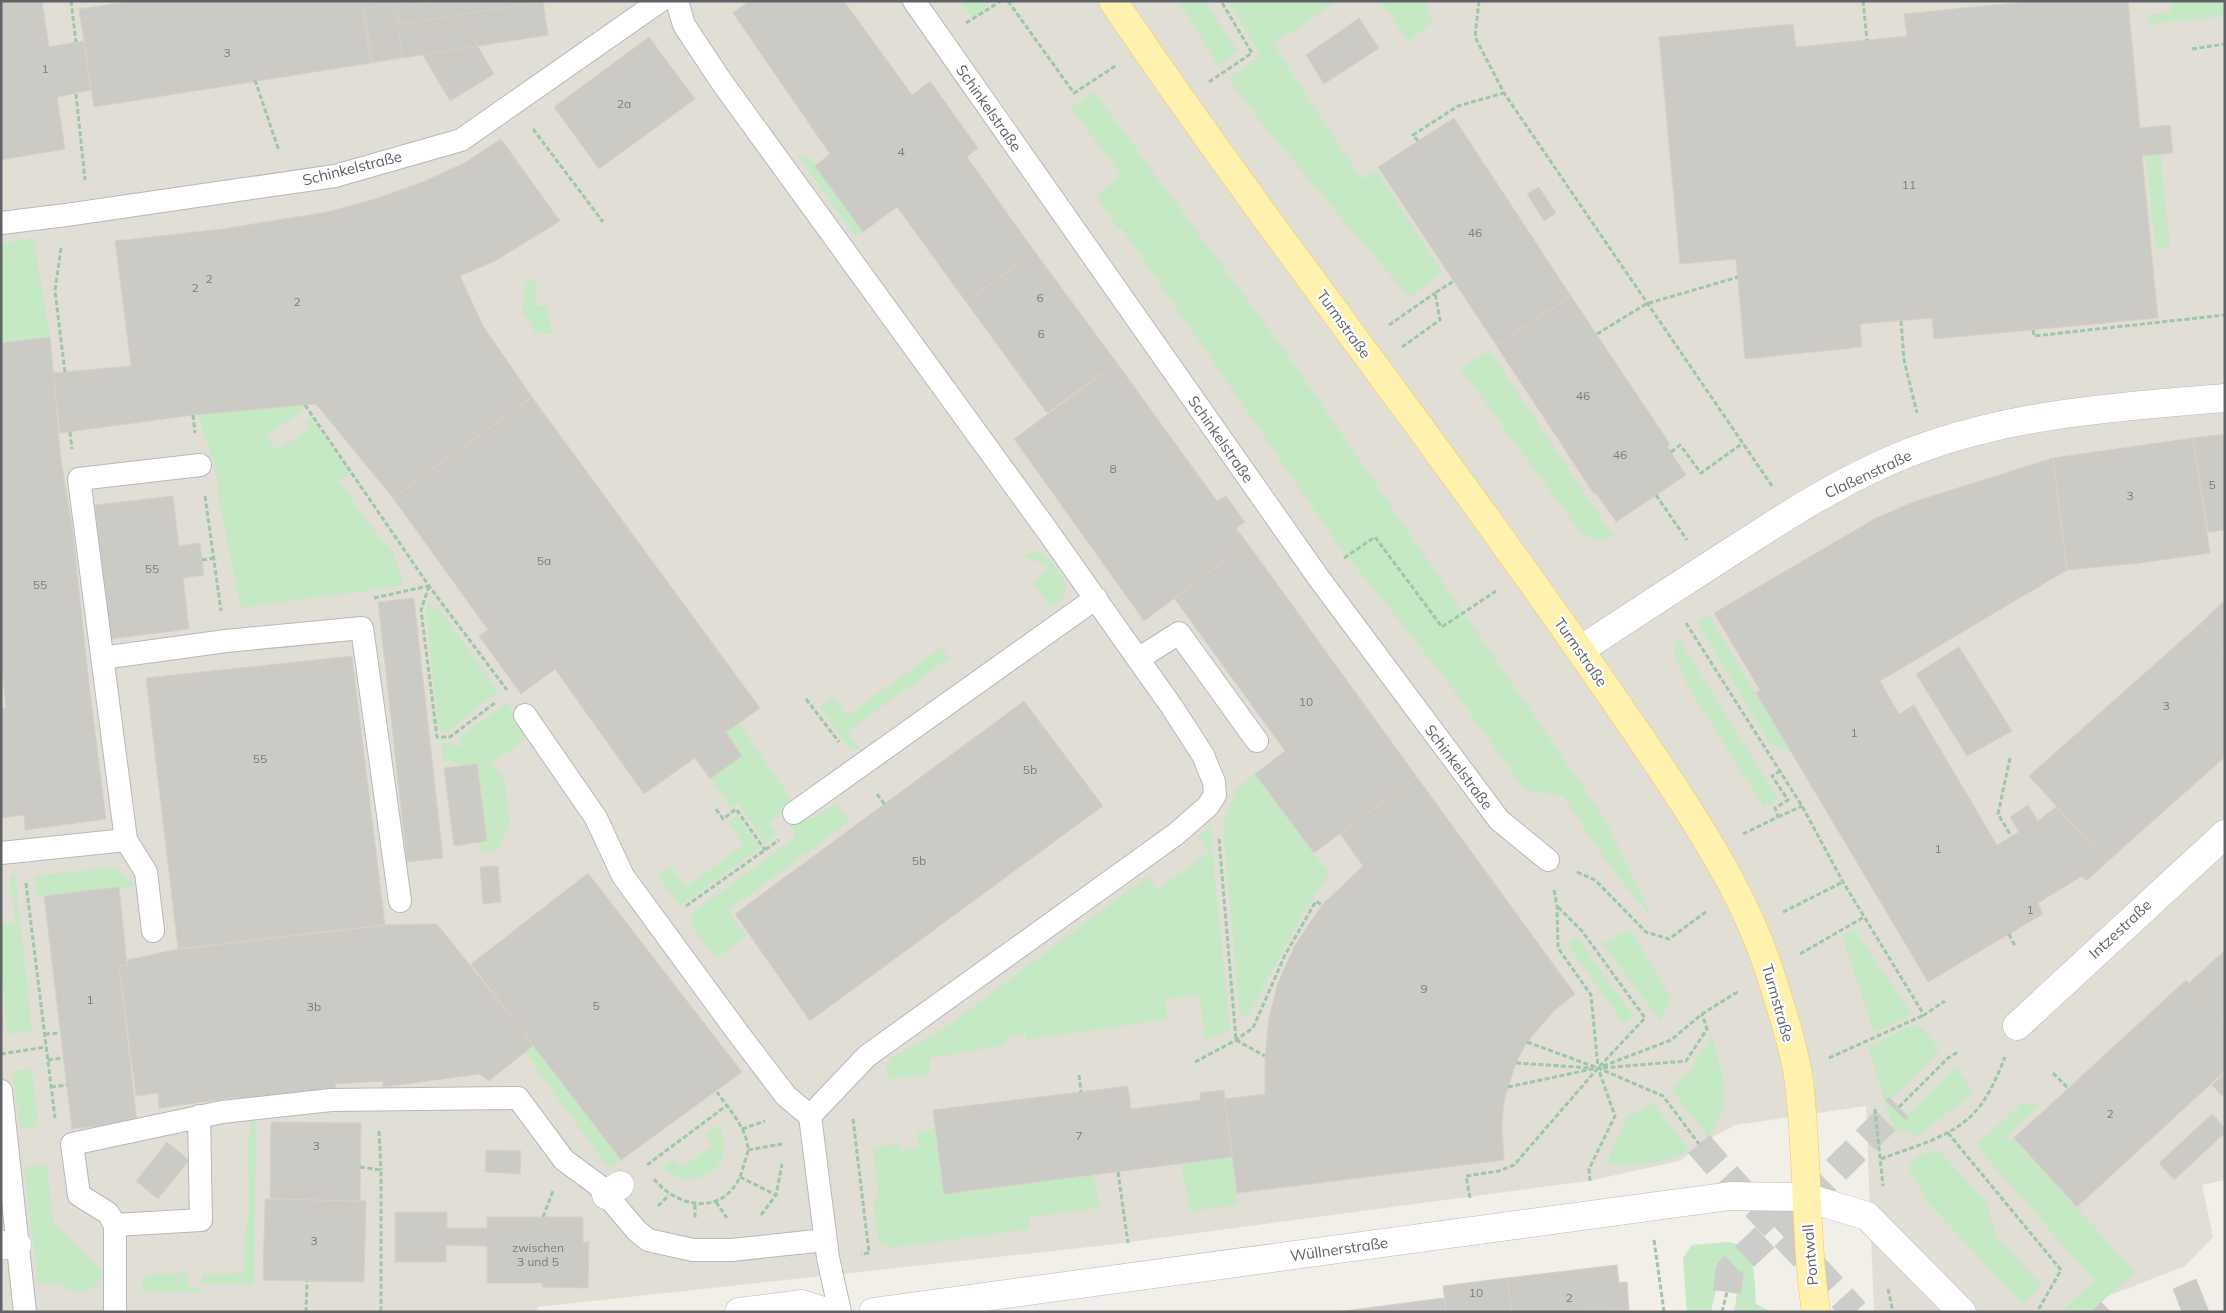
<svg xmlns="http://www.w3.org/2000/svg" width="2226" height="1313" viewBox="0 0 2226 1313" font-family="Mulish,sans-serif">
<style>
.education{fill:#e1ded6}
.green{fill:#c5e8c5}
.building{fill:#cccac5;stroke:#d6d1c6}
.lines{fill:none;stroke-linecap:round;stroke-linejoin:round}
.street-tunnel{stroke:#ccccc8;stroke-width:28;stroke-dasharray:28 14;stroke-linecap:butt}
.lane-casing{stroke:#b5b8bc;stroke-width:24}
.street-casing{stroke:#b5b8bc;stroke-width:29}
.secondary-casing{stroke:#b6babf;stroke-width:29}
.primary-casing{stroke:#f2c960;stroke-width:29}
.path{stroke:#9cc7a9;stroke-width:3;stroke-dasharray:5 2.5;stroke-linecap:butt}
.lane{stroke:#fff;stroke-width:22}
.street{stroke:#fff;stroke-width:28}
.secondary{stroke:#fff;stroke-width:28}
.primary{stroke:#fff2af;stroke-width:28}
.labels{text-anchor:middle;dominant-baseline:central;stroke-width:4.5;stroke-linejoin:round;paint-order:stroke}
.number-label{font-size:12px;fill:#7a7d7f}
.street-label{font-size:15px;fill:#5f6368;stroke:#fff}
</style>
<rect width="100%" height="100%" fill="#f1efe8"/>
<path class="education" d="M 1,1 L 2225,1 L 2225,1180 L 2202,1185 L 2213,1237 L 2185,1266 L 2113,1294 L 2110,1291 L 2071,1312 L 1874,1312 L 1866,1106 L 1735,1125 L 1709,1139 L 1680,1161 L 1588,1181 L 1107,1245 L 538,1307 L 537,1312 L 1,1312 Z"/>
<path class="green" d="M 960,1 L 990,1 L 982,12 L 970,16 Z
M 1179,1 L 1207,1 L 1207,5 L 1238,51 L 1218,66 Z
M 1228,1 L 1337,1 L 1273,44 L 1361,179 L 1377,171 L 1443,273 L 1409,297 L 1271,135 L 1228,79 L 1260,55 Z
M 1380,1 L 1424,1 L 1433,21 L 1408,42 Z
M 2170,1 L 2225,1 L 2225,16 L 2150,24 L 2148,15 L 2171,12 Z
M 1094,92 L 1280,344 L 1591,799 L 1606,821 L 1654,921 L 1611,868 L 1563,796 L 1525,790 L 1441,673 L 1337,543 L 1121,227 L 1118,229 L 1096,196 L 1121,174 L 1070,108 Z
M 805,153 L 863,232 L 855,236 L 799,158 Z
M 2160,155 L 2170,246 L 2156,250 L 2146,156 Z
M 34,238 L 50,337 L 1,343 L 1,244 Z
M 537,279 L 536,306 L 547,306 L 552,334 L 535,332 L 522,311 L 525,284 Z
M 1489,350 L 1613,536 C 1597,544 1592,540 1578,529 L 1461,369 Z
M 302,405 L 303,410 L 266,436 L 277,451 L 310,428 L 306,422 L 312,418 L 350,474 L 338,481 L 379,537 L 392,549 L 403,581 L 400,586 L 392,587 L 241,608 L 219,501 L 216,472 L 198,415 Z
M 1031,552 L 1041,552 C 1048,557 1052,563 1057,570 C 1070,588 1069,595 1051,607 L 1031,584 L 1052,568 L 1024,556 Z
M 428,602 L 434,610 L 438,607 L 498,691 L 447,732 L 441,731 L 438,727 L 426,611 Z
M 1712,614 L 1711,619 L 1790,751 L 1771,745 L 1697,622 Z
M 1677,636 L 1778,799 L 1764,808 L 1687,684 L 1675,655 L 1674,648 Z
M 942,647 L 949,658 L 847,732 L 858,748 L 851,751 L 820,707 L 834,697 L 847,716 Z
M 507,703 L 531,734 L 491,764 L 504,778 L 510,822 L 498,849 L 481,852 L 479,842 L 487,841 L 477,764 L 459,766 L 452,760 L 443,761 L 441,743 L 452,743 L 456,748 L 462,744 L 458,738 Z
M 739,723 L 794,804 L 772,821 L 771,826 L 777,834 L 765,843 L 738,803 L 731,808 L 710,779 L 742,756 L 726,732 Z
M 1255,774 L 1313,853 L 1330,872 L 1306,908 L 1248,1015 L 1240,1016 L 1223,825 L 1236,789 Z
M 836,803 L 849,822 L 728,910 L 746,936 L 716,959 L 689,922 L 692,913 L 793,839 L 795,833 L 789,825 L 806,815 L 810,820 Z
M 737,816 L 760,848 L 680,906 L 657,875 L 670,866 L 686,887 L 744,845 L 728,822 Z
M 1210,826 L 1230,1030 L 1205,1040 L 1199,995 L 1165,999 L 1167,1019 L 1027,1040 L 1026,1034 L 1006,1037 L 1006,1045 L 930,1058 L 930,1074 L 890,1079 L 886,1067 L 890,1058 L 939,1032 L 1148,876 L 1157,890 L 1209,852 L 1199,836 Z
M 115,867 L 136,886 L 36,897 L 35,876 Z
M 15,873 L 32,1031 L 8,1034 L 1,968 L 1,924 L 15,922 L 10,875 Z
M 1854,929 L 1913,1015 L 1874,1032 L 1842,936 Z
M 1630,930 L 1672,999 L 1660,1020 L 1602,943 Z
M 1576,936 L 1634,1017 L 1624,1024 L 1566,943 Z
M 1915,1024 L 1922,1028 L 1940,1050 L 1891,1099 L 1907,1115 L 1955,1067 L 1974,1093 L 1917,1136 L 1893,1128 L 1868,1046 Z
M 1712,1036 C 1717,1055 1725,1077 1725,1097 C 1724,1112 1715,1125 1708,1137 L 1672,1090 L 1692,1067 Z
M 534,1045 L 621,1160 L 609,1169 L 525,1053 Z
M 32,1069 L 39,1126 L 20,1129 L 12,1071 Z
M 1653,1103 L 1689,1150 C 1671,1163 1628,1169 1607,1163 L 1626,1119 Z
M 2022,1103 L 2041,1104 L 2006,1138 L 2010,1142 L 2014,1138 L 2135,1272 L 2091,1312 L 2061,1312 L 2094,1280 L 1976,1146 Z
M 252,1118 L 256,1118 L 254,1280 L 253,1284 L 202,1284 L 202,1274 L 244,1273 L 244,1240 L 249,1208 L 248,1141 Z
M 719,1125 C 740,1166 694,1197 661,1167 L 674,1159 L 682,1167 L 713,1145 L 706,1134 Z
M 935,1129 L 944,1194 L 1094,1175 L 1100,1208 L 1029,1217 L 1030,1229 L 889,1248 L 878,1242 L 873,1200 L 879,1198 L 872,1147 L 899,1144 L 900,1151 L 919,1148 L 917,1131 Z
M 1938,1150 L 1986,1201 L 1997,1238 L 2042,1285 L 2022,1303 L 1926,1200 L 1908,1168 C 1917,1155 1924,1152 1938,1150 Z
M 1232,1157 L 1238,1205 L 1190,1211 L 1181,1164 Z
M 46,1165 L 54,1223 L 104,1274 L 92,1289 L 85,1292 L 70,1291 L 58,1283 L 38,1284 L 24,1167 Z
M 1727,1242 C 1758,1245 1754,1279 1756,1304 L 1772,1312 L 1734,1312 L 1737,1294 L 1716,1289 L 1711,1312 L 1687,1312 L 1683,1258 L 1692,1245 Z
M 187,1273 L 188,1288 L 200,1287 L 201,1293 L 145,1291 L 141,1288 L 144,1278 L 149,1274 Z"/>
<path class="building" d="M 1,1 L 42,1 L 49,47 L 84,41 L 91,90 L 57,97 L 65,149 L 1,160 Z
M 133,1 L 361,1 L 371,63 L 94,107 L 79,9 Z
M 361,1 L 413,1 L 413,5 L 440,1 L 543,1 L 548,35 L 371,63 Z
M 396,1 L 549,1 L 400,24 Z
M 749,1 L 844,1 L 912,95 L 930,81 L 978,148 L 967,157 L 1035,252 L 966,302 L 897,207 L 863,232 L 815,166 L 830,154 L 733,13 Z
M 2035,1 L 2128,1 L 2140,128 L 2170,125 L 2173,153 L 2142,156 L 2158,318 L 1934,339 L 1932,318 L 1860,324 L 1862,347 L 1745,359 L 1736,259 L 1680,264 L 1659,37 L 1793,24 L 1796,47 L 1907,36 L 1904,14 Z
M 393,4 L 403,57 L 373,62 L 364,8 Z
M 1359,18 L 1379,48 L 1324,84 L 1306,55 Z
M 463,21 L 494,74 L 450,101 L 418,47 Z
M 649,37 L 695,99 L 599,169 L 554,107 Z
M 1454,118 L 1571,296 L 1496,345 L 1378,167 Z
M 501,139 L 560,221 L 495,261 L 460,276 L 483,326 L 532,397 L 393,498 L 316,404 L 193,415 L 60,433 L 53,373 L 131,366 L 115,241 L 222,229 L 327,212 L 375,199 L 423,182 L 466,162 Z
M 1539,187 L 1556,213 L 1544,221 L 1527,194 Z
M 1035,252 L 1117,363 L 1047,413 L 966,302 Z
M 1571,296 L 1670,444 L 1667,446 L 1686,475 L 1616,522 L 1596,493 L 1594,494 L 1496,345 Z
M 50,337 L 61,460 L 72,525 L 88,675 L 106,819 L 25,830 L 24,815 L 1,818 L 1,708 L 6,708 L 1,659 L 1,343 Z
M 1117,363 L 1217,501 L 1226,496 L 1245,522 L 1236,528 L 1248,544 L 1144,621 L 1014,439 Z
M 532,397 L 760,708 L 726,732 L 742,756 L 710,779 L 695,758 L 644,794 L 555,669 L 521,694 L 479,636 L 488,630 L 393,498 Z
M 2225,434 L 2225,530 L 2208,532 L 2193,438 Z
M 2193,438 L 2210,553 L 2140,563 L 2067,570 L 2053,458 Z
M 2053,458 L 2067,570 L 1880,681 L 1899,714 L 1914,705 L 1997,845 L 2019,832 L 2010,817 L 2028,805 L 2038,821 L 2056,807 L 2107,862 L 2086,881 L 2082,876 L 2038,903 L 2043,914 L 1928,982 L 1756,693 L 1760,690 L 1714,613 L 1874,519 L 1913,502 Z
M 173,496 L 179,546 L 200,543 L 204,575 L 183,578 L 189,629 L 110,639 L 95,505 Z
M 1248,544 L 1417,777 L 1314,853 L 1255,774 L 1285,751 L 1174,598 Z
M 414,598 L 443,858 L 407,862 L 378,602 Z
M 2225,600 L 2225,651 L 2200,624 Z
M 2200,624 L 2225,651 L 2225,757 L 2107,862 L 2029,776 Z
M 1959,647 L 2012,731 L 1967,756 L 1916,674 Z
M 352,656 L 385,925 L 178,949 L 146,678 Z
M 1024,701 L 1103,806 L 810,1021 L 735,914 Z
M 477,764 L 487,841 L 454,846 L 444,768 Z
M 1417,777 L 1575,994 L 1556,1009 L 1527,1042 L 1516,1063 L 1505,1097 L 1503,1110 L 1502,1128 L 1504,1160 L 1237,1193 L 1225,1099 L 1265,1094 L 1265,1056 L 1269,1018 L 1278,983 L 1295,945 L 1322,905 L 1363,866 L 1340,834 Z
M 498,866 L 501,902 L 483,904 L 480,867 Z
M 588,873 L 742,1072 L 621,1160 L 471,964 Z
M 119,887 L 127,965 L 119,966 L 137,1121 L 72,1129 L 44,896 Z
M 437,924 L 534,1045 L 489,1081 L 480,1074 L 383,1087 L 383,1081 L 335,1084 L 337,1093 L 307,1096 L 303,1091 L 244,1099 L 239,1097 L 159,1108 L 158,1093 L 136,1096 L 119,966 L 127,965 L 127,960 L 178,949 L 385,925 Z
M 2225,950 L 2225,1021 L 2189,983 Z
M 2186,980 L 2225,1021 L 2225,1071 L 2077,1207 L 2014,1138 Z
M 2225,1073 L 2225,1093 L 2222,1096 L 2212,1085 Z
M 1128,1086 L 1131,1109 L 1200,1100 L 1200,1093 L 1224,1090 L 1232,1157 L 944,1194 L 933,1110 Z
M 2212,1114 L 2225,1128 L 2225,1133 L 2174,1180 L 2159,1163 Z
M 271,1122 L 361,1123 L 360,1201 L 270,1199 Z
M 167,1142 L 189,1160 L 158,1199 L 136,1181 Z
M 486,1150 L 521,1151 L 520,1174 L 485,1172 Z
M 265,1199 L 366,1201 L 364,1282 L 263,1280 Z
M 395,1212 L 447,1212 L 447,1228 L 487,1228 L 487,1217 L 583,1217 L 583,1242 L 589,1242 L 588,1288 L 542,1287 L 542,1283 L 487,1283 L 487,1246 L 446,1245 L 446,1262 L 395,1262 Z
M 1617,1265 L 1619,1283 L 1627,1282 L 1629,1310 L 1512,1312 L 1507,1278 Z
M 1507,1278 L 1512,1312 L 1446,1312 L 1443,1286 Z
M 2196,1279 L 2209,1312 L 2182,1312 L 2173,1289 Z
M 1444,1298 L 1446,1312 L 1337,1312 L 1367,1308 Z
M 2101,1302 L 2111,1312 L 2091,1312 Z"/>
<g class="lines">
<path class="street-tunnel" d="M 1699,1144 C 1748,1202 1804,1254 1855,1312
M 1727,1292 L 1730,1270 L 1822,1184 L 1899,1107"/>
<defs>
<path id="lane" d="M 677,1 L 684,25 L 721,81 L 1044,526 L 1172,707 L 1203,755 L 1214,782 L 1215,795 L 1208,806 L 1176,834 L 867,1056 L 810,1116 L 828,1258 L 840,1312
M 914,1 L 1318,577 L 1499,820 L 1548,860
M 1,223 L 66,215 L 335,176 L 461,140 L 660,1
M 102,658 L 226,641 L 362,628 L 400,901
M 1138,659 L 1179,633 L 1257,741
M 525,715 L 596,818 L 623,876 L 738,1033 L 786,1096 L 810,1116
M 794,813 L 1096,598
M 126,840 L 146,872 L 153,931
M 1,853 L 126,840 L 79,479 L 200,465
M 1,1091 L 25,1312
M 115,1225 L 201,1220 L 199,1116
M 115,1312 L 115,1225 L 108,1213 L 79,1195 L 72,1144 L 222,1112 L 331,1100 L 518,1098 L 564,1160 L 598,1185 L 637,1231 L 648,1240 L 693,1250 L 732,1250 L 825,1240"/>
<path id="street" d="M 2017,1026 L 2225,834
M 606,1195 L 620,1185
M 1805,1197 L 1867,1216 L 1962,1312
M 1,1245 L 17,1245"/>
<path id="secondary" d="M 1580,650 C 1638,612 1696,574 1754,537 C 1799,508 1846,479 1896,458 C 2000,414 2114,407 2225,398
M 739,1312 L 802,1304 L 826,1312
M 873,1312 L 1708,1199 L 1730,1196 L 1805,1197"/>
<path id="primary" d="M 1113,1 C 1260,219 1423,424 1572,639 C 1607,689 1642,739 1676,791 C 1713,848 1749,907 1770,973 C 1781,1007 1797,1056 1800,1091 C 1808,1164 1805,1238 1816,1312"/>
</defs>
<use href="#lane" class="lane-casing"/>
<use href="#street" class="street-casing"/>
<use href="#secondary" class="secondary-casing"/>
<use href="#primary" class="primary-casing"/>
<path class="path" d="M 71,1 L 76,42
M 1008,1 L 1074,93 L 1117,65
M 1479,1 L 1475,37 L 1504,93 L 1772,486
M 1863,1 L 1867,40
M 966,23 L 1001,1
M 2192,49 L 2225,44
M 255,80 L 279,151
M 1209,82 L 1252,53 L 1221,1
M 76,94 L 85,180
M 533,129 L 603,222
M 1418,141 L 1413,135 L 1458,106 L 1504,93
M 61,248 L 55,291 L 65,372
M 1901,321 L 1904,360 L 1917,413
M 1389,325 L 1435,293
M 2033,330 L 2034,336 L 2225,315
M 1597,334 L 1646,304 L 1738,277
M 1402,347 L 1440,320 L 1435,293 L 1454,281
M 305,405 L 429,586 L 507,690
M 193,415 L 195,433
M 70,432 L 72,449
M 1671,452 L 1680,445 L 1701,473 L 1743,443
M 1656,495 L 1687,540
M 205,496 L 221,611
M 1344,558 L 1375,537 L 1442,627 L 1496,591
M 202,560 L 214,558
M 429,586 L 421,610 L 437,737 L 450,737 L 496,702
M 374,598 L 428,586
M 1686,623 L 1802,806 L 1843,882 L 1924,1015 L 1945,1001
M 806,699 L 839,742
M 2010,758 L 1998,814 L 2011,836
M 877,794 L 885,805
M 716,809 L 723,819 L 736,809 L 765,850
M 1778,817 L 1802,806
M 1743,834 L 1778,817 L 1775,808 L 1788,800 L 1772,776 L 1780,771
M 1219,839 L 1236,1040
M 1577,872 L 1595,880 L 1646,932 L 1669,939 L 1707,911
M 26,883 L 55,1118
M 1554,890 L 1557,906 L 1558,948 L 1591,995 L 1598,1067
M 686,906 L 779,840
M 1783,912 L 1843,882
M 2009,934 L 2015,946
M 1800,954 L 1864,917
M 45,1034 L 60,1033
M 1236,1040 L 1265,1056
M 1527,1042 L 1598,1068 L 1663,1096 L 1699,1144
M 1,1054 L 46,1047
M 1829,1058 L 1924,1015
M 48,1060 L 63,1058
M 1195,1062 L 1236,1040 L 1253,1028 L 1285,955 L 1316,901 L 1322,905
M 1516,1063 L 1593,1068
M 1603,1068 L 1686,1061 L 1707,1029 L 1702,1014
M 2053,1073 L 2068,1088
M 1079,1075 L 1081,1092
M 51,1087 L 67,1085
M 1508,1087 L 1597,1068
M 1899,1107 L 1948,1058 L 1958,1052
M 1875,1109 L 1883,1186
M 853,1119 L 869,1253 L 861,1254
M 742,1129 L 765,1121
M 379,1131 L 381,1170
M 1948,1133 L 2061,1270 L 2037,1312
M 748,1150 L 782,1144
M 1881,1159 C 1911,1147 1947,1139 1971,1116 C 1987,1101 1997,1077 2005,1057
M 647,1165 L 726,1106
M 360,1167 L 381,1170 L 381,1312
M 1118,1172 L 1128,1243
M 740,1177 L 776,1195
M 654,1179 C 681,1212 730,1215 743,1168 C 744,1162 748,1155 748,1149 C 747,1128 728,1108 717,1092
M 1590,1181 L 1589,1169 L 1615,1116 L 1598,1068 L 1671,1040 L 1702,1014 L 1739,991
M 1470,1198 L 1466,1176 L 1499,1171 L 1514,1165 L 1598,1068 L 1645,1018 L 1582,931 L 1557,906
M 716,1202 L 727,1218
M 695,1205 L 695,1218
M 658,1206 L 669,1195
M 761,1215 L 776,1195 L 782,1164
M 543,1217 L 553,1191
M 1654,1240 L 1664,1312
M 1888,1289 L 1893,1312
M 306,1312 L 307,1281
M 1722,1312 L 1727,1292"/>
<use href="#lane" class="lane"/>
<use href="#street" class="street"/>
<use href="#secondary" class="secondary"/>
<use href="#primary" class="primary"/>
</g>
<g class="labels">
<g class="number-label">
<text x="227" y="52">3</text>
<text x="45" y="68">1</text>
<text x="624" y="103">2a</text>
<text x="901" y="151">4</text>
<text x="1909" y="184">11</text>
<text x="1475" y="232">46</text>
<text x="209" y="278">2</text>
<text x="195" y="287">2</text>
<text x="1040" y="297">6</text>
<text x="297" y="301">2</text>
<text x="1041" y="333">6</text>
<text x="1583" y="395">46</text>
<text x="1620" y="454">46</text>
<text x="1113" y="468">8</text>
<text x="2212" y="484">5</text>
<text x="2130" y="495">3</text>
<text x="544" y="560">5a</text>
<text x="152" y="568">55</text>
<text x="40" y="584">55</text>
<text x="1306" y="701">10</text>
<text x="2166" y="705">3</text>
<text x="1854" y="732">1</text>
<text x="260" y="758">55</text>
<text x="1030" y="769">5b</text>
<text x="1938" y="848">1</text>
<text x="919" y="860">5b</text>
<text x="2030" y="909">1</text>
<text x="1424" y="988">9</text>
<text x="90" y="999">1</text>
<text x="596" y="1005">5</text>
<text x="314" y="1006">3b</text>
<text x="2110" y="1113">2</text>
<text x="1079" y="1135">7</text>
<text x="316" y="1145">3</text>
<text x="314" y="1240">3</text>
<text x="538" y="1247">zwischen<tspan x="538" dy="14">3 und 5</tspan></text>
<text x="1476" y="1292">10</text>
<text x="1569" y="1297">2</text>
</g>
<g class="street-label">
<text transform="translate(989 108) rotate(55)">Schinkelstraße</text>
<text transform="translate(352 168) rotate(-14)">Schinkelstraße</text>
<text transform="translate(1344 324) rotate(54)">Turmstraße</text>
<text transform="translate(1221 439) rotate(55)">Schinkelstraße</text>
<text transform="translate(1868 474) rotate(-25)">Claßenstraße</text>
<text transform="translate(1581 652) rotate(55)">Turmstraße</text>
<text transform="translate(1459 767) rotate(53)">Schinkelstraße</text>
<text transform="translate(2120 929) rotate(-43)">Intzestraße</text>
<text transform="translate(1778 1003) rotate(74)">Turmstraße</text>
<text transform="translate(1339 1249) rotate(-8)">Wüllnerstraße</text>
<text transform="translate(1810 1255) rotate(-95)">Pontwall</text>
</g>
</g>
<rect width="2226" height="1313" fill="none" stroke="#5f6368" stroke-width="5"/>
</svg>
